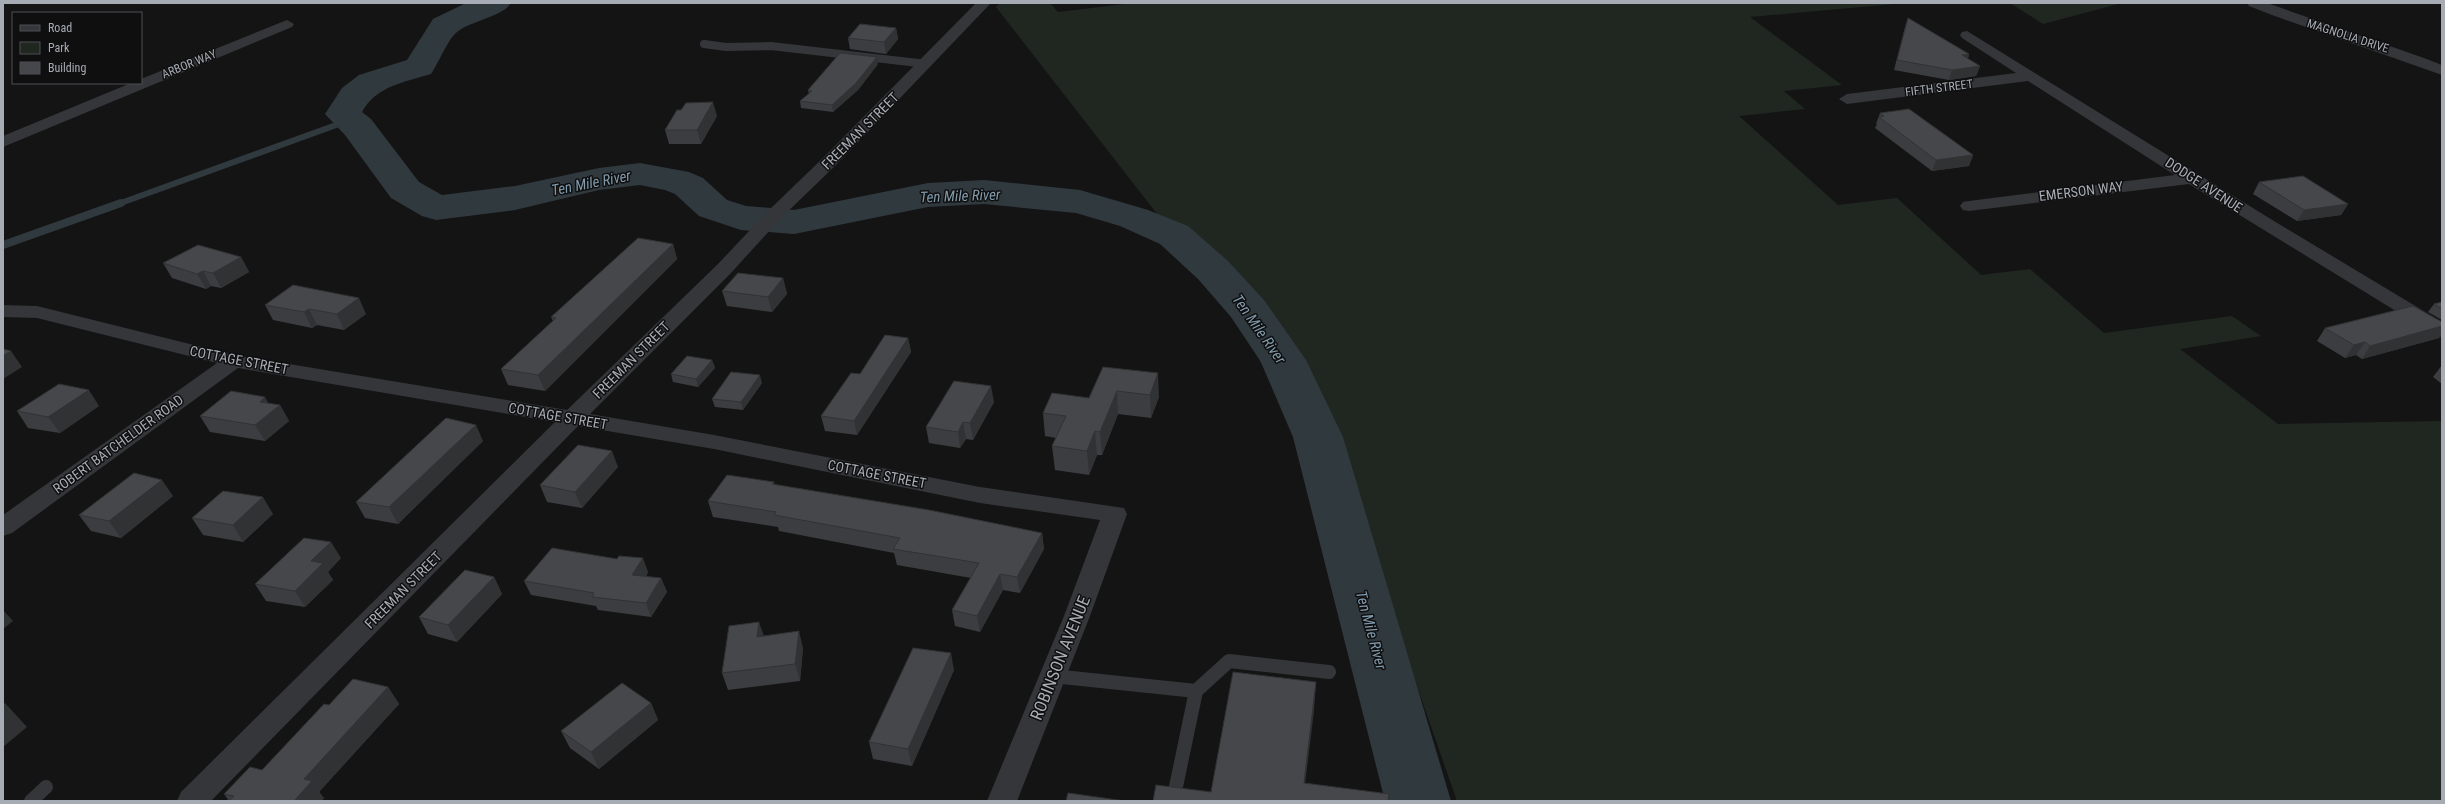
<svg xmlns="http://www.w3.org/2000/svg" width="2445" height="804" viewBox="0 0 2445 804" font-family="'Roboto Condensed',sans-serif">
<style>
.green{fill:#202721}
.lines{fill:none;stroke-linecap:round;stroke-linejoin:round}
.stream-far1{stroke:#30393e;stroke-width:6}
.stream{stroke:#30393e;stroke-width:8}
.river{fill:#30393e;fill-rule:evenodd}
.lane-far1{stroke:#35363a;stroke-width:8}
.lane{stroke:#35363a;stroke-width:14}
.street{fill:#35363a;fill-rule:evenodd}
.wall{fill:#3c3d40}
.shaded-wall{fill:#313234}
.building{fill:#46474a;stroke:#313234}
.labels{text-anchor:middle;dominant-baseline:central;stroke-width:3;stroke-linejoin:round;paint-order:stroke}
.far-street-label{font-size:12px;fill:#a7acb4;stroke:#0f0f10}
.street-label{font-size:14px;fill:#a7acb4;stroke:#0f0f10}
.water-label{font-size:15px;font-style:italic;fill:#819bac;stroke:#0f0f10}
.near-street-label{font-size:17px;fill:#a7acb4;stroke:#0f0f10}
</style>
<rect width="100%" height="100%" fill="#141415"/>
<path class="green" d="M 1000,3 L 1050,3 L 1058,12 L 1133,3 L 1906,3 L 1750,17 L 1842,85 L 1784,91 L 1805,109 L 1739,116 L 1838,205 L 1897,198 L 1981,275 L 2030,269 L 2104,333 L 2232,316 L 2261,336 L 2180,349 L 2278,424 L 2442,421 L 2442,801 L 1457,801 L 1359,520 L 1321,455 L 1200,269 L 996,7 Z
M 2010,3 L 2122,3 L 2043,24 Z"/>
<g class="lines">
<path class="stream-far1" d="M 118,204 L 350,120"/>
<path class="stream" d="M 3,245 L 121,203"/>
<path class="river" d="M 466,3 L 511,3 C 502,17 472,20 457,32 C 448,39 438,64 431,74 C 405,82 376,86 362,112 L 371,119 L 419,182 L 442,195 L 515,186 L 599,168 L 640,163 L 689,172 L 703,178 L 727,200 L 746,206 L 794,210 L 928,183 L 984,180 L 1080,190 L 1148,210 L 1188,226 L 1228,261 L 1264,300 L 1306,360 L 1343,437 L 1451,801 L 1385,801 L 1293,437 L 1260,360 L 1231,317 L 1198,279 L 1160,244 L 1120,226 L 1076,213 L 984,204 L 928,207 L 794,234 L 741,230 L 699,216 L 675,194 L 665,190 L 640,185 L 599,190 L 515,210 L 436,220 L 422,216 L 391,198 L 345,135 L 325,114 L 342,88 L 359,75 L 407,60 L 433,19 Z"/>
<path class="lane-far1" d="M 704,44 L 726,47 L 771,46 L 927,64"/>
<path class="lane" d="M 1053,676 L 1196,691 L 1229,661 L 1329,672
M 31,801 L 46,787
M 1173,801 L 1196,691"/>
<path class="street" d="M 976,3 L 991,3 L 836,165 L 781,218 L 731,273 L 590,414 L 714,435 L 980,487 L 1124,508 L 1127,514 L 1090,616 L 1017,801 L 987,801 L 1064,616 L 1100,520 L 980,503 L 714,449 L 578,426 L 211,801 L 177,801 L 181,792 L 555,422 L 238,368 L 12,533 L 3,536 L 3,515 L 217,363 L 37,318 L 3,317 L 3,305 L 37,306 L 234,355 L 567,410 L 717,265 L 769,210 L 824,157 Z
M 2247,3 L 2267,3 L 2424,58 L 2442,65 L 2442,75 L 2272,15 L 2249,6 Z
M 287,20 L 294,24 L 292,27 L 3,147 L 3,136 L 131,83 L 141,83 L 141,79 Z
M 1967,31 L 2269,218 L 2442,322 L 2442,337 L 2435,335 L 2189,184 L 1969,211 L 1963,210 L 1960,206 L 1963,202 L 1969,201 L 2175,175 L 2028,81 L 1847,104 L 1839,99 L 1847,94 L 2016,73 L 1962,38 L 1960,35 L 1962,32 Z"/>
</g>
<path class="wall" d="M 1908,18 L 1969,54 L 1968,59 L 1980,66 L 1976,76 L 1949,80 L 1894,70 L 1905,27 Z
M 896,28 L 898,39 L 886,54 L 850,49 L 848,38 Z
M 878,64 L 858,90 L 833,112 L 801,108 L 800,101 L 809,94 L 808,90 Z
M 1880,113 L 1973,155 L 1969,166 L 1932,171 L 1875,128 L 1877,124 L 1876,124 Z
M 717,116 L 701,144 L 669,144 L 665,130 Z
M 2259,182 L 2348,204 L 2341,215 L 2297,221 L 2253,194 Z
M 673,244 L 677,259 L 545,391 L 508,385 L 501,369 L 553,321 L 551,317 Z
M 241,257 L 249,272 L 221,288 L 211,286 L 206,289 L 172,278 L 163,263 Z
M 783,278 L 787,294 L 772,312 L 727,306 L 722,291 Z
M 2442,302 L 2442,320 L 2428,312 L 2434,304 Z
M 265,305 L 366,314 L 344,330 L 317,325 L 312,328 L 273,320 Z
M 2442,322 L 2442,333 L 2439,338 L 2362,359 L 2356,355 L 2345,358 L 2317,341 L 2325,328 Z
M 908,338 L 911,352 L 857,435 L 825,431 L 821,416 L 860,374 Z
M 712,360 L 715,368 L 698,387 L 673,382 L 671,374 Z
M 2442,365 L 2442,384 L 2433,377 Z
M 1103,367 L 1159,397 L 1151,418 L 1118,414 L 1102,455 L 1097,455 L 1089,475 L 1055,470 L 1052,446 L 1056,438 L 1045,436 L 1043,413 L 1089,398 Z
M 762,383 L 743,410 L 715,407 L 712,399 Z
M 994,402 L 973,440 L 966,439 L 960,448 L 929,443 L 926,427 Z
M 268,403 L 280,405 L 289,421 L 265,441 L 210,432 L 200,416 Z
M 99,406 L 60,433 L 28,428 L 17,411 Z
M 483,441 L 398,524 L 365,518 L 356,502 Z
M 618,467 L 582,508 L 547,502 L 540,485 Z
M 774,482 L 775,485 L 1042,533 L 1044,549 L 1020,593 L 1003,590 L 980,632 L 955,626 L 952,610 L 971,578 L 897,565 L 894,553 L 779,531 L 778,527 L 713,517 L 708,501 Z
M 173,496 L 121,538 L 91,531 L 79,515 Z
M 273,514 L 243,542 L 203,535 L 192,518 Z
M 341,558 L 328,572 L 333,580 L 305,607 L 266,601 L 255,584 Z
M 648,572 L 646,577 L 661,578 L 667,592 L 651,617 L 598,610 L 596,606 L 531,595 L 524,581 Z
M 494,577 L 502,594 L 457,642 L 428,634 L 419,617 Z
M 764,636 L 803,648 L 800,681 L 728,690 L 722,673 Z
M 954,670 L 912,766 L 873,759 L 869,742 Z
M 388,687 L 399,704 L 319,792 L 324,798 L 321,801 L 229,801 L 224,794 L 262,770 L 329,705 Z
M 651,703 L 658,720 L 599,769 L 570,748 L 561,731 Z"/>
<path class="shaded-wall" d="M 896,28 L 898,39 L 886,54 L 884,42 Z
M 1969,54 L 1966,64 L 1962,55 Z
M 877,57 L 878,64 L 858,90 L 833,112 L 832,105 Z
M 1980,66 L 1976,76 L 1949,80 L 1952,70 Z
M 713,102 L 717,116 L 701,144 L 697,130 Z
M 1973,155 L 1969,166 L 1932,171 L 1936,160 Z
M 2348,204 L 2341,215 L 2297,221 L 2304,210 Z
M 673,244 L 677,259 L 545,391 L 538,375 Z
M 241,257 L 249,272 L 221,288 L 213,273 Z
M 203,271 L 211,286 L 206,289 L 197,274 Z
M 783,278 L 787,294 L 772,312 L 768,297 Z
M 359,298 L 366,314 L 344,330 L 337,314 Z
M 309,309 L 317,325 L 312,328 L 304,312 Z
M 2442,326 L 2442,333 L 2439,338 L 2362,359 L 2370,346 Z
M 908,338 L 911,352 L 857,435 L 854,421 Z
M 2365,342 L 2356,355 L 2345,358 L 2354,345 Z
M 11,351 L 22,367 L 3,379 L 3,356 Z
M 712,360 L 715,368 L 698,387 L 696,379 Z
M 1158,373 L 1159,397 L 1151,418 L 1150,395 Z
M 760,375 L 762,383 L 743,410 L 741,402 Z
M 991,386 L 994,402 L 973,440 L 970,423 Z
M 89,390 L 99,406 L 60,433 L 48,417 Z
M 1117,391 L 1118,414 L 1102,455 L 1100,432 Z
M 265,397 L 273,411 L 280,405 L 289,421 L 265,441 L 255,425 L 260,402 Z
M 963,422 L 966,439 L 960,448 L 958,432 Z
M 476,425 L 483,441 L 398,524 L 389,507 Z
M 1095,431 L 1097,455 L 1089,475 L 1087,451 Z
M 612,451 L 618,467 L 582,508 L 575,492 Z
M 162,480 L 173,496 L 121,538 L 109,521 Z
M 263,497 L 273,514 L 243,542 L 233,525 Z
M 1042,533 L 1044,549 L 1020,593 L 1017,577 Z
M 331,542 L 341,558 L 328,572 L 333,580 L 305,607 L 295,591 L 311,561 Z
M 643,558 L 648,572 L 638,589 L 632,575 Z
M 1000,574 L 1003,590 L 980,632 L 977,616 Z
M 494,577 L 502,594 L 457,642 L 448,625 Z
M 661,578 L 667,592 L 651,617 L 646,603 Z
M 3,610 L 13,621 L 3,629 Z
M 759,622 L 765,639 L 757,637 Z
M 799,631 L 803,648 L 800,681 L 795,664 Z
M 951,653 L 954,670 L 912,766 L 908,749 Z
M 1316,682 L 1314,711 L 1303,801 L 1304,783 Z
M 388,687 L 399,704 L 319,792 L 324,798 L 321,801 L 294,801 L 304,779 Z
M 5,703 L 27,727 L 3,747 L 3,705 Z
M 651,703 L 658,720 L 599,769 L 591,752 Z"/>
<path class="building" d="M 1908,18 L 1969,54 L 1962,55 L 1980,66 L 1952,70 L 1897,60 Z
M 860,24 L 896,28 L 884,42 L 848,38 Z
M 840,53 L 877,57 L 856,83 L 832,105 L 800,101 L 812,91 L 808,90 Z
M 713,102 L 697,130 L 665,130 L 677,110 L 681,110 L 686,103 Z
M 1909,109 L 1973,155 L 1936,160 L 1879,117 L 1884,116 L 1880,113 Z
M 2303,176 L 2348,204 L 2304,210 L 2259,182 Z
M 638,238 L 673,244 L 538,375 L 501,369 L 556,318 L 551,317 Z
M 198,245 L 241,257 L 213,273 L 203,271 L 197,274 L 163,263 Z
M 738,273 L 783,278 L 768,297 L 722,291 Z
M 293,285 L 359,298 L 337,314 L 309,309 L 304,312 L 265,305 Z
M 2442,302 L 2442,309 L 2434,304 Z
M 2413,306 L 2442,322 L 2442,326 L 2370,346 L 2365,342 L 2354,345 L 2325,328 Z
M 885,335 L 908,338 L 854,421 L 821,416 L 851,373 L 860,374 Z
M 3,349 L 11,351 L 3,356 Z
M 687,356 L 712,360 L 696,379 L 671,374 Z
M 1103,367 L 1158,373 L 1150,395 L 1117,391 L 1100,432 L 1095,431 L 1087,451 L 1052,446 L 1066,416 L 1043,413 L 1052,393 L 1089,398 Z
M 731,372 L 760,375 L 741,402 L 712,399 Z
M 954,381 L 991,386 L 970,423 L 963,422 L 958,432 L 926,427 Z
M 59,384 L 89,390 L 48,417 L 17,411 Z
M 231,391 L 265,397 L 260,402 L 280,405 L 255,425 L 200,416 Z
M 446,418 L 476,425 L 389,507 L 356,502 Z
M 578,445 L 612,451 L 575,492 L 540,485 Z
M 134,473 L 162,480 L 109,521 L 79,515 Z
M 727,475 L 774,482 L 772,484 L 929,510 L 1042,533 L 1017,577 L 1000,574 L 977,616 L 952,610 L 979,563 L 893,549 L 900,538 L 774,515 L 776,512 L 708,501 Z
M 223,491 L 263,497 L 233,525 L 192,518 Z
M 304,538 L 331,542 L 311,561 L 323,563 L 295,591 L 255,584 Z
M 552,548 L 617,559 L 619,556 L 643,558 L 632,575 L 661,578 L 646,603 L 592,597 L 594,593 L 524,581 Z
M 465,570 L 494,577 L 448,625 L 419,617 Z
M 759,622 L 757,637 L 799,631 L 795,664 L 722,673 L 729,626 Z
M 913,648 L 951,653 L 908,749 L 869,742 Z
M 1233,672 L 1316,682 L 1304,783 L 1389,794 L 1388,801 L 1153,801 L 1156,785 L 1211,792 Z
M 353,679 L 388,687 L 304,779 L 312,781 L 294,801 L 229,801 L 234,796 L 224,794 L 250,767 L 262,770 L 324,704 L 329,705 Z
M 622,683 L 651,703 L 591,752 L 561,731 Z
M 1068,793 L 1125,801 L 1066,801 Z"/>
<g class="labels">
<g class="far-street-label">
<text transform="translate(2348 36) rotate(18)">MAGNOLIA DRIVE</text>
<text transform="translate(189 64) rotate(-22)">ARBOR WAY</text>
<text transform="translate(1939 88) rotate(-7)">FIFTH STREET</text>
</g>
<g class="street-label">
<text transform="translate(860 131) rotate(-45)">FREEMAN STREET</text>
<text transform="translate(2204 185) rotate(33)">DODGE AVENUE</text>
<text transform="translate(2081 191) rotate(-7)">EMERSON WAY</text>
<text transform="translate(239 360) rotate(11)">COTTAGE STREET</text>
<text transform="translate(631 360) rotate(-45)">FREEMAN STREET</text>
<text transform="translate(558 416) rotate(10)">COTTAGE STREET</text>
<text transform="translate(118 444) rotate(-36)">ROBERT BATCHELDER ROAD</text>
<text transform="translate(877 474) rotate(11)">COTTAGE STREET</text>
<text transform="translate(403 590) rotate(-45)">FREEMAN STREET</text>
</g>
<g class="water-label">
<text transform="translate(591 183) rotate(-11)">Ten Mile River</text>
<text transform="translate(960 196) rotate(-2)">Ten Mile River</text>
<text transform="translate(1259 329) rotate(55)">Ten Mile River</text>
<text transform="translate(1371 630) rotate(75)">Ten Mile River</text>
</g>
<g class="near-street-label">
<text transform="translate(1060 658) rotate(-68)">ROBINSON AVENUE</text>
</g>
</g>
<rect width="2445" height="804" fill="none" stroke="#a7acb4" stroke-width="8"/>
<rect x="12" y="12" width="130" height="72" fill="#0f0f10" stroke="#4c4e52"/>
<rect x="20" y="25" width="20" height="6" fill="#35363a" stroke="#4c4e52"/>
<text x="48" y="32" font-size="12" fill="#a7acb4">Road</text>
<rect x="20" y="42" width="20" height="12" fill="#202721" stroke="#4c4e52"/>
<text x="48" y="52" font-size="12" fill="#a7acb4">Park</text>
<rect x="20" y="62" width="20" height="12" fill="#46474a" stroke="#4c4e52"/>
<text x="48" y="72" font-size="12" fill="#a7acb4">Building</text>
</svg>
